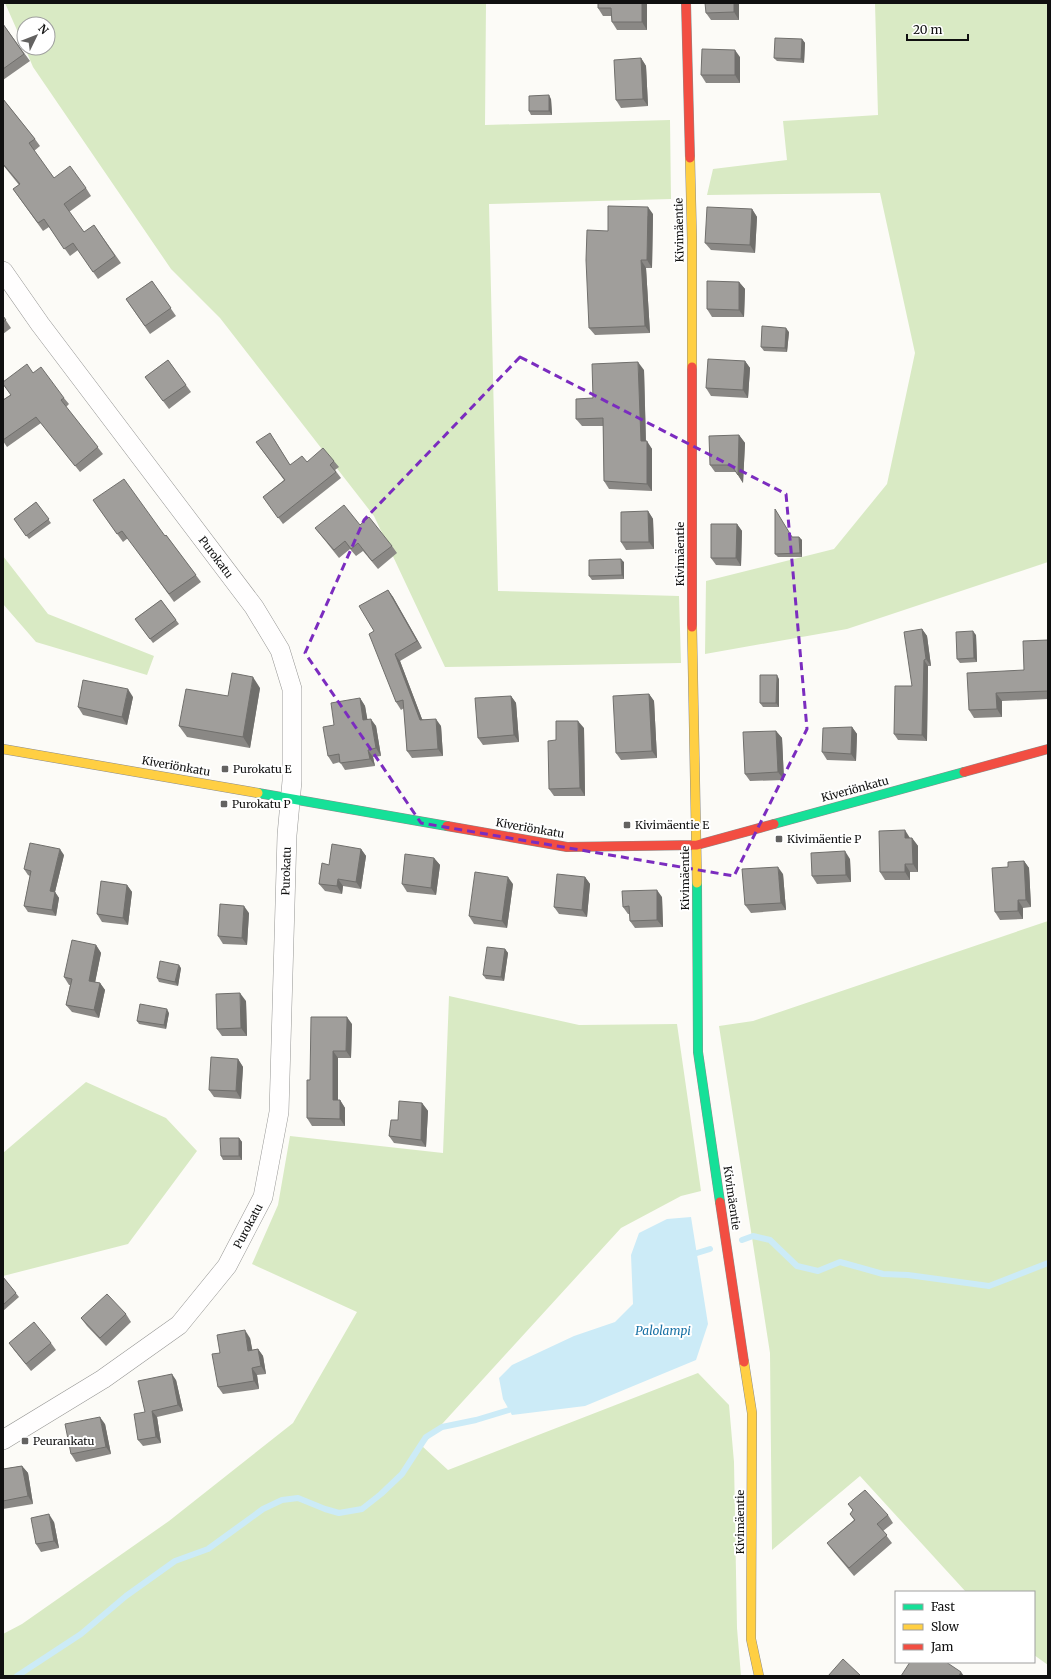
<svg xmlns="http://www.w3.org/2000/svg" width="1051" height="1679" viewBox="0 0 1051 1679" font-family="Merriweather,serif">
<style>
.forest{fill:#d9eac4}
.water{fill:#ccebf7}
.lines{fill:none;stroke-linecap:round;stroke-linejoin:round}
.stream{stroke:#ccebf7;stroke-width:6}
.street-casing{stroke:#969694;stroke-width:20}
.fast-casing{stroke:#8d8c8b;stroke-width:10}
.slow-casing{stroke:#8d8c8b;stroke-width:10}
.jam-casing{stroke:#8d8c8b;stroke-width:10}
.street{stroke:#fffefe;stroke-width:19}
.fast{stroke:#16e098;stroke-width:9}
.slow{stroke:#ffcf43;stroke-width:9}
.jam{stroke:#f24e42;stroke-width:9}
.wall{fill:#8a8885}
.shaded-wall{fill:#706f6c}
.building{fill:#a09e9b;stroke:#706f6c}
.marked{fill:none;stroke:#7b2cbf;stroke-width:3;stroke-dasharray:8 5;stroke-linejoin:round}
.poi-dot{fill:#636261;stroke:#fff;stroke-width:1.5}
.labels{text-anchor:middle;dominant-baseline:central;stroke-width:4;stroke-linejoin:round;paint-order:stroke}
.street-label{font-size:11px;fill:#101010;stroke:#fff}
.poi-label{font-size:11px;fill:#101010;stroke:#fff;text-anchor:start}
.water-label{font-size:12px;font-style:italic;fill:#1771a5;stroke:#fff}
</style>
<rect width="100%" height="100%" fill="#fcfbf7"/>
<path class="forest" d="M 5,3 L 486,3 L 485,125 L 670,120 L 671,199 L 489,204 L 498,591 L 679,596 L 681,663 L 445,667 L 374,516 L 220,318 L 171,269 L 33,67 L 25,48 L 48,48 L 48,24 L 24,24 L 24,46 Z
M 875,3 L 1048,3 L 1048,562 L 847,629 L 705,654 L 706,581 L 834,549 L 887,484 L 915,353 L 880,193 L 707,195 L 713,169 L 787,160 L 783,121 L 878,115 Z
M 3,556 L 48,614 L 154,656 L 147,675 L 36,642 L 3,604 Z
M 1048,921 L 1048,1665 L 1034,1655 L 1034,1592 L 966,1592 L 860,1476 L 772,1550 L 770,1353 L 719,1026 L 753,1021 Z
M 449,996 L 579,1025 L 677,1024 L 701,1191 L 681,1196 L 621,1228 L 422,1446 L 448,1470 L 698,1373 L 729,1405 L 734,1462 L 737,1628 L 741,1676 L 3,1676 L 3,1634 L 22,1624 L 169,1521 L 293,1423 L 357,1312 L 252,1264 L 278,1205 L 290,1136 L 443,1153 Z
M 86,1082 L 166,1118 L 197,1151 L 128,1244 L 3,1276 L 3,1153 Z"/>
<path class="water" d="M 691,1217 L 708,1324 L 696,1360 L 585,1406 L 512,1415 L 503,1399 L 499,1378 L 512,1365 L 574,1336 L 615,1322 L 633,1304 L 631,1255 L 639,1233 L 667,1219 Z"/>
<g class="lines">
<path class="stream" d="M 742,1240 L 753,1236 L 770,1240 L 797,1266 L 818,1271 L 840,1262 L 883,1274 L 908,1275 L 989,1286 L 1048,1263
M 697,1253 L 710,1249
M 17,1676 L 81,1634 L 126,1596 L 175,1561 L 208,1549 L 263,1509 L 282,1500 L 298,1498 L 325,1509 L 339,1513 L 362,1509 L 381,1494 L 402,1474 L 426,1437 L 442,1427 L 476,1420 L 509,1410"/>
<defs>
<path id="street" d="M 3,271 L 40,324 L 254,607 L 280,650 L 292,689 L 292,781 L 287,835 L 279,1112 L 263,1197 L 227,1266 L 179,1325 L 103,1379 L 3,1440"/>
<path id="fast" d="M 258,793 L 447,826
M 774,824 L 964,772
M 697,883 L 698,1052 L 720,1202"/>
<path id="slow" d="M 690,158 L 692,240 L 692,367
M 692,627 L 697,883
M 3,749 L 258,793
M 744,1362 L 752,1413 L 751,1639 L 759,1676"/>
<path id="jam" d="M 686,3 L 690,158
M 692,367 L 692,627
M 964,772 L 1048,749
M 447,826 L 567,847 L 697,845 L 774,824
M 720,1202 L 744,1362"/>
</defs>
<use href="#street" class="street-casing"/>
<use href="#fast" class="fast-casing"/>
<use href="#slow" class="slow-casing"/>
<use href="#jam" class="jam-casing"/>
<use href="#street" class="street"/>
<use href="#fast" class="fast"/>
<use href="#slow" class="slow"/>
<use href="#jam" class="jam"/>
</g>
<path class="wall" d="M 598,3 L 647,3 L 647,30 L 617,30 L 612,22 L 611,16 L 603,16 L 598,8 Z
M 739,3 L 739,20 L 711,20 L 706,13 Z
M 3,24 L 30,61 L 3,80 Z
M 802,39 L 805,43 L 804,63 L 777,61 L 774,58 Z
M 740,57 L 740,83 L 706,83 L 701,75 Z
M 641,58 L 646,66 L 648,106 L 621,108 L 616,100 Z
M 3,99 L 35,139 L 40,146 L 34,151 L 54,178 L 86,188 L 91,196 L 69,212 L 84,232 L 94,225 L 121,263 L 98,279 L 78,250 L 70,256 L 49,227 L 43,231 L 13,189 L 19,185 L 3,165 Z
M 551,99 L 552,115 L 531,115 L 529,111 Z
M 752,209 L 757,217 L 755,253 L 711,250 L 705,243 Z
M 653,214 L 652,268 L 646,268 L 650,333 L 595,335 L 589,328 L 608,231 Z
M 152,281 L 176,316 L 150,334 L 126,299 Z
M 739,282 L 745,289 L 744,317 L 712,317 L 707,309 Z
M 3,316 L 11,328 L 3,334 Z
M 789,332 L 787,352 L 764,351 L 761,347 Z
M 168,360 L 191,392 L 169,409 L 145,377 Z
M 745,361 L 750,368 L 748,398 L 711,396 L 706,388 Z
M 644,370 L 646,441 L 652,449 L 652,491 L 609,489 L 604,481 L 603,426 L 582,426 L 576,419 L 593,398 Z
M 10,395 L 64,398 L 69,404 L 66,407 L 103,454 L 80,472 L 41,423 L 7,447 L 3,441 L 3,400 Z
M 739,435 L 745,443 L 743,483 L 736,472 L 715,472 L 710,465 Z
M 274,439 L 290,465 L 307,462 L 334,461 L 339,467 L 335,470 L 341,478 L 283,524 L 263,497 L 284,480 L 256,442 Z
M 93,500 L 165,536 L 166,535 L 201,582 L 174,602 L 128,538 L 123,542 Z
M 36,502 L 51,523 L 29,539 L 14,519 Z
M 648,511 L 653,519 L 654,549 L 626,550 L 621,542 Z
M 737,524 L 742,531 L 741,566 L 716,565 L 711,558 Z
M 360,525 L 392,546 L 397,553 L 378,569 L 363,551 L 356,556 L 350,549 L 339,558 L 315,528 Z
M 792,537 L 799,537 L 802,540 L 802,557 L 778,557 L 775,554 Z
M 624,562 L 624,579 L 592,580 L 589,576 Z
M 388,590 L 393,597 L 422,648 L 400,661 L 422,719 L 441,726 L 443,756 L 412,758 L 407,751 L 404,708 L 401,710 L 396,702 L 374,631 Z
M 161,600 L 179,624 L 153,643 L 135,619 Z
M 922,629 L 927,636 L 931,666 L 928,666 L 927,741 L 898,740 L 894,734 L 912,686 Z
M 976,635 L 977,662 L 960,663 L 957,659 Z
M 1048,640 L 1048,699 L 1002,701 L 1002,717 L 974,718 L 969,710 L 1024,670 Z
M 779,679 L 779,707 L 763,707 L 760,703 Z
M 260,688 L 250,748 L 187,737 L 179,726 L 228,696 Z
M 649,694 L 654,701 L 657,758 L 621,760 L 616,753 Z
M 511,696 L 516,703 L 519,742 L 483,745 L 478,738 Z
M 133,697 L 127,725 L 83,715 L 78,707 Z
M 360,698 L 365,706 L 367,719 L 376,726 L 381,756 L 373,757 L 375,766 L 345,770 L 340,762 L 333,764 L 328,756 L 334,725 Z
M 852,727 L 857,734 L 856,761 L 827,760 L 822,752 Z
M 584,728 L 585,796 L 554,796 L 549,789 L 556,740 Z
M 776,731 L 782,738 L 784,780 L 750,781 L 745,774 Z
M 910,838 L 912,838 L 918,846 L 918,872 L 910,872 L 910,880 L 885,880 L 880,872 Z
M 361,849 L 366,856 L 361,889 L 343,886 L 342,894 L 325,891 L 319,884 L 329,865 Z
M 64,855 L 55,892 L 59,898 L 56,916 L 28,912 L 24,906 L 30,876 L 28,875 L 24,869 Z
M 434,858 L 440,865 L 436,895 L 407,892 L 402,884 Z
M 850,859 L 851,882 L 817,884 L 812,876 Z
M 1024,861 L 1029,868 L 1031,907 L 1023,908 L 1023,919 L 1000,920 L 995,912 L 1008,867 Z
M 783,874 L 786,910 L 751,913 L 745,905 Z
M 585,877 L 590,884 L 587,917 L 559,914 L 554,907 Z
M 513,884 L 507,928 L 474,924 L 469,916 Z
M 127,885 L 132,892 L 128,925 L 102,922 L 97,914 Z
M 662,897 L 663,927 L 635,928 L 630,921 L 630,914 L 628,914 L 623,907 Z
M 249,913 L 247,945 L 223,944 L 218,936 Z
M 96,945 L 101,953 L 95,982 L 100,983 L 105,990 L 99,1018 L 72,1012 L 66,1005 L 70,985 L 69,985 L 64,977 Z
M 505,949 L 508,953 L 504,981 L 486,979 L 483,975 Z
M 181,968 L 178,986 L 159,982 L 157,978 Z
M 246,1001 L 247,1036 L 222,1036 L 217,1029 Z
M 169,1013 L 166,1029 L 139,1024 L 137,1021 Z
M 352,1024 L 351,1058 L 338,1058 L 338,1100 L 340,1100 L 345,1108 L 345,1126 L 312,1126 L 307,1118 L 310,1080 Z
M 238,1059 L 243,1067 L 241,1099 L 214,1097 L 209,1090 Z
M 422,1103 L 428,1111 L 426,1147 L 394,1143 L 389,1136 L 398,1120 Z
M 239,1138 L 242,1142 L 242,1160 L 223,1160 L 221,1156 Z
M 3,1277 L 19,1297 L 3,1311 Z
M 126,1314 L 131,1322 L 106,1346 L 87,1326 L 81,1318 Z
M 250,1338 L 252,1350 L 258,1349 L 263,1356 L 266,1374 L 257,1375 L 259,1389 L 223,1394 L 218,1387 L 220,1353 Z
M 9,1343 L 51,1343 L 56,1350 L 31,1371 L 14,1350 Z
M 176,1380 L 183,1411 L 157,1417 L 161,1443 L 143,1446 L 138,1440 L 145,1412 Z
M 105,1424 L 111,1454 L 76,1462 L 71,1454 Z
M 22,1466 L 28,1473 L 33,1504 L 3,1509 L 3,1469 Z
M 848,1504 L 888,1515 L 893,1523 L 883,1531 L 892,1543 L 854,1576 L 833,1551 L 827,1543 L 854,1520 L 850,1514 L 853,1511 Z
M 54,1522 L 59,1548 L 41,1552 L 36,1544 Z"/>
<path class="shaded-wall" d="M 642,3 L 647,3 L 647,30 L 642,22 Z
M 734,3 L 739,3 L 739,20 L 734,12 Z
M 802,39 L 805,43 L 804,63 L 801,59 Z
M 735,50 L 740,57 L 740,83 L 735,75 Z
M 641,58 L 646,66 L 648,106 L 643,99 Z
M 549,95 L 551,99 L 552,115 L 549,111 Z
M 648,207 L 653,214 L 652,268 L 647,260 Z
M 752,209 L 757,217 L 755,253 L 750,245 Z
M 641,260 L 646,268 L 650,333 L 645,326 Z
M 739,282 L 745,289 L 744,317 L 739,310 Z
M 786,328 L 789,332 L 787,352 L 785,348 Z
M 745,361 L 750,368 L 748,398 L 743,390 Z
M 638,362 L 644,370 L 646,449 L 641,441 Z
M 739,435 L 745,443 L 743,483 L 738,475 Z
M 647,441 L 652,449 L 652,491 L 647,484 Z
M 648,511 L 653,519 L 654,549 L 649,542 Z
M 737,524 L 742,531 L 741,566 L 736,558 Z
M 799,537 L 802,540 L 802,557 L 800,553 Z
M 621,559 L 624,562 L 624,579 L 622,575 Z
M 388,590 L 393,597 L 422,648 L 417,641 Z
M 922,629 L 927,636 L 931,666 L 926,659 Z
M 973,631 L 976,635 L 977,662 L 974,658 Z
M 395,654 L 400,661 L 425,727 L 420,720 Z
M 924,660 L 928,666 L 927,741 L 922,735 Z
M 777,675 L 779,679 L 779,707 L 776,703 Z
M 253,677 L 260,688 L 250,748 L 243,737 Z
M 128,689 L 133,697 L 127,725 L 122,717 Z
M 996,693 L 1002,701 L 1002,717 L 997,709 Z
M 649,694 L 654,701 L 657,758 L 652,751 Z
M 511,696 L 516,703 L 519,742 L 514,735 Z
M 360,698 L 365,706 L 369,728 L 363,720 Z
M 371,719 L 376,726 L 381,756 L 376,748 Z
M 436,719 L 441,726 L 443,756 L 438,749 Z
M 578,721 L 584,728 L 585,796 L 580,788 Z
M 852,727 L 857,734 L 856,761 L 851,754 Z
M 776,731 L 782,738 L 784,780 L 778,772 Z
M 368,750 L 373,757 L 375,766 L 370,759 Z
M 905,830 L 910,838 L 905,838 Z
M 912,838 L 918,846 L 918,872 L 913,864 Z
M 60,849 L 64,855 L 55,892 L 59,898 L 56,916 L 52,910 L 50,891 Z
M 361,849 L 366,856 L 361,889 L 356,882 Z
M 845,851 L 850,859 L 851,882 L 846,875 Z
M 434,858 L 440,865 L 436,895 L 431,888 Z
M 1024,861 L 1029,868 L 1031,907 L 1026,900 Z
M 905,864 L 910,872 L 910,880 L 905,872 Z
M 778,867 L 783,874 L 786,910 L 781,903 Z
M 508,877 L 513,884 L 507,928 L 502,921 Z
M 585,877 L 590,884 L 587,917 L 582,910 Z
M 338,879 L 343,886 L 342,894 L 337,886 Z
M 127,885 L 132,892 L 128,925 L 123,918 Z
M 657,890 L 662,897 L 663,927 L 657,920 Z
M 1018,900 L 1023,908 L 1023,919 L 1018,911 Z
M 244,906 L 249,913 L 247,945 L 242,938 Z
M 96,945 L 101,953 L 94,988 L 89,981 Z
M 505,949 L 508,953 L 504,981 L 501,977 Z
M 179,965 L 181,968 L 178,986 L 175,982 Z
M 100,983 L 105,990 L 99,1018 L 94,1010 Z
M 240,993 L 246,1001 L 247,1036 L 241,1028 Z
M 167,1009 L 169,1013 L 166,1029 L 164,1025 Z
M 347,1017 L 352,1024 L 351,1058 L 346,1051 Z
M 333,1051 L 338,1058 L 338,1108 L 333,1100 Z
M 238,1059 L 243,1067 L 241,1099 L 236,1091 Z
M 340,1100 L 345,1108 L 345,1126 L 340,1119 Z
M 422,1103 L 428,1111 L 426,1147 L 421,1140 Z
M 239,1138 L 242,1142 L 242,1160 L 239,1156 Z
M 245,1330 L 250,1338 L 254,1358 L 248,1351 Z
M 258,1349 L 263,1356 L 266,1374 L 261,1366 Z
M 252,1368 L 257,1375 L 259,1389 L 254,1381 Z
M 172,1374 L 176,1380 L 183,1411 L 178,1405 Z
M 152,1411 L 157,1417 L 161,1443 L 156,1437 Z
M 100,1417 L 105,1424 L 111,1454 L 106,1447 Z
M 22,1466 L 28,1473 L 33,1504 L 28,1496 Z
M 49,1514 L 54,1522 L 59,1548 L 54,1541 Z
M 961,1672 L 964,1676 L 959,1676 Z"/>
<path class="building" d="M 598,3 L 642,3 L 642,22 L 612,22 L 611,8 L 598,8 Z
M 705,3 L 734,3 L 734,12 L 706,13 Z
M 3,24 L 24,54 L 3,69 Z
M 775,38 L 802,39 L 801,59 L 774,58 Z
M 702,49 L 735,50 L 735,75 L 701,75 Z
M 641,58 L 643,99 L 616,100 L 614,60 Z
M 549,95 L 549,111 L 529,111 L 529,96 Z
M 3,99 L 35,139 L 29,143 L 54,178 L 70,166 L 86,188 L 64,204 L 84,232 L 94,225 L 115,256 L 93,272 L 73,243 L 64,249 L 44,219 L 38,223 L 13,189 L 20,184 L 3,164 Z
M 608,206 L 648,207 L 647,260 L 641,260 L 645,326 L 589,328 L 586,260 L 587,230 L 608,231 Z
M 707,207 L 752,209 L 750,245 L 705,243 Z
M 152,281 L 171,308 L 145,326 L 126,299 Z
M 707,281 L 739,282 L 739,310 L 707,309 Z
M 3,316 L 6,320 L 3,322 Z
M 762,326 L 786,328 L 785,348 L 761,347 Z
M 708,359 L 745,361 L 743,390 L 706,388 Z
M 168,360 L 186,385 L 163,401 L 145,377 Z
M 638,362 L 641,441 L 647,441 L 647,484 L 604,481 L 603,418 L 576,419 L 576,399 L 593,398 L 592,364 Z
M 27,364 L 33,373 L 41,367 L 64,398 L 61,400 L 98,447 L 75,466 L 36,417 L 3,440 L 3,400 L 11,395 L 3,384 L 3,382 Z
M 270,433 L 290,465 L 302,456 L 307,462 L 323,448 L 334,461 L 330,465 L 336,472 L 278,518 L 263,497 L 285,480 L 256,442 Z
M 739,435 L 738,475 L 731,465 L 710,465 L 709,436 Z
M 124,479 L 165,536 L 166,535 L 196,575 L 169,594 L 122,531 L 117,534 L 93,500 Z
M 36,502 L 49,519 L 26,536 L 14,519 Z
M 344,505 L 360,525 L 369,517 L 392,546 L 372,561 L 358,543 L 351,549 L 345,541 L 334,550 L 315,528 Z
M 775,509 L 792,537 L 799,537 L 800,553 L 775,554 Z
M 648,511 L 649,542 L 621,542 L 621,512 Z
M 711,524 L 737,524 L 736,558 L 711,558 Z
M 621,559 L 622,575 L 589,576 L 589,560 Z
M 388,590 L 417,641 L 395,654 L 420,720 L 436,719 L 438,749 L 407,751 L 403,700 L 396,702 L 369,634 L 374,631 L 359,606 Z
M 161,600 L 176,620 L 150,639 L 135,619 Z
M 922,629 L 926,659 L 924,660 L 922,735 L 894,734 L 895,686 L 912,686 L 904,632 Z
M 973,631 L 974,658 L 957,659 L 956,632 Z
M 1048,640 L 1048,691 L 996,693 L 997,709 L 969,710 L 967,673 L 1024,670 L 1023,641 Z
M 232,673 L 253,677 L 243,737 L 179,726 L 186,689 L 228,696 Z
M 760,675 L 777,675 L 776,703 L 760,703 Z
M 83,680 L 128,689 L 122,717 L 78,707 Z
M 649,694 L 652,751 L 616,753 L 613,696 Z
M 511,696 L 514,735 L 478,738 L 475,698 Z
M 360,698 L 363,720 L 371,719 L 376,748 L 368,750 L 370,759 L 340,763 L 339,754 L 328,756 L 323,727 L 334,725 L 331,703 Z
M 556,721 L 578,721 L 580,788 L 549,789 L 548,741 L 556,740 Z
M 852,727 L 851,754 L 822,752 L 823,728 Z
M 776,731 L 778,772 L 745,774 L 743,732 Z
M 905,830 L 905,838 L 912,838 L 913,864 L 905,864 L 905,872 L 880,872 L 879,831 Z
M 30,843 L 60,849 L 50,891 L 55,892 L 52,910 L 24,906 L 31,871 L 24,869 Z
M 332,844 L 361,849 L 356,882 L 338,879 L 337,886 L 319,884 L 322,863 L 329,865 Z
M 845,851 L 846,875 L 812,876 L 811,853 Z
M 405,854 L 434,858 L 431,888 L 402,884 Z
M 1024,861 L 1026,900 L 1018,900 L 1018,911 L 995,912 L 992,868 L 1008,867 L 1008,862 Z
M 778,867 L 781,903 L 745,905 L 742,869 Z
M 475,872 L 508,877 L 502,921 L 469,916 Z
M 557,874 L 585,877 L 582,910 L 554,907 Z
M 101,881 L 127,885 L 123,918 L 97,914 Z
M 657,890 L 657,920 L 630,921 L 629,906 L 623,907 L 622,891 Z
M 220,904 L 244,906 L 242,938 L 218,936 Z
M 72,940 L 96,945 L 89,981 L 100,983 L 94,1010 L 66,1005 L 72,979 L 64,977 Z
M 487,947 L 505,949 L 501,977 L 483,975 Z
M 160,961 L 179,965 L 175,982 L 157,978 Z
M 240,993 L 241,1028 L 217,1029 L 216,994 Z
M 140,1004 L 167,1009 L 164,1025 L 137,1021 Z
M 311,1017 L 347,1017 L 346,1051 L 333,1051 L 333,1100 L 340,1100 L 340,1119 L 307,1118 L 307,1080 L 310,1080 Z
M 211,1057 L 238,1059 L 236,1091 L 209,1090 Z
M 399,1101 L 422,1103 L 421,1140 L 389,1136 L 391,1120 L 398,1120 Z
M 220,1138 L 239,1138 L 239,1156 L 221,1156 Z
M 3,1277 L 16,1293 L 3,1305 Z
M 107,1294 L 126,1314 L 100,1338 L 81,1318 Z
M 34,1322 L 51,1343 L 26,1364 L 9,1343 Z
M 245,1330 L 248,1351 L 258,1349 L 261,1366 L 252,1368 L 254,1381 L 218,1387 L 212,1354 L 220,1353 L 217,1335 Z
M 172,1374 L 178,1405 L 152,1411 L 156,1437 L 138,1440 L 134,1414 L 145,1412 L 138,1381 Z
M 100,1417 L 106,1447 L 71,1454 L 65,1424 Z
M 22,1466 L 28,1496 L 3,1501 L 3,1469 Z
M 865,1490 L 888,1515 L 877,1524 L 887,1535 L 849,1568 L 827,1543 L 855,1520 L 850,1514 L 853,1510 L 848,1504 Z
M 49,1514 L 54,1541 L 36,1544 L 31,1518 Z
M 843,1659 L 861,1676 L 828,1676 Z
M 910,1662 L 946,1662 L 961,1672 L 959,1676 L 901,1676 Z"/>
<path class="marked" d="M 520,357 L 786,494 L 807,729 L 734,876 L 421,823 L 305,653 L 364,520 Z"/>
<g class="poi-dot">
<rect x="221" y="765" width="8" height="8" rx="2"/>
<rect x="220" y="800" width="8" height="8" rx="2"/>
<rect x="623" y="821" width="8" height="8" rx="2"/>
<rect x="775" y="835" width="8" height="8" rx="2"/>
<rect x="21" y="1437" width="8" height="8" rx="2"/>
</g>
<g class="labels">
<g class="street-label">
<text transform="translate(679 230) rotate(-91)">Kivimäentie</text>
<text transform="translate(680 554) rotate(-90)">Kivimäentie</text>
<text transform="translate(216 557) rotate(53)">Purokatu</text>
<text transform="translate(176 766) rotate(10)">Kiveriönkatu</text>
<text transform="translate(855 789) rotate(-15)">Kiveriönkatu</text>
<text transform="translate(530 828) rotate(10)">Kiveriönkatu</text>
<text transform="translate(286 871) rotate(-88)">Purokatu</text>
<text transform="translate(685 878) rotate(-90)">Kivimäentie</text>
<text transform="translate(732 1198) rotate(82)">Kivimäentie</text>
<text transform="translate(248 1226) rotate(-62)">Purokatu</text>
<text transform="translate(740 1522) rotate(-90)">Kivimäentie</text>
</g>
<g class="poi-label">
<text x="233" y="769">Purokatu E</text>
<text x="232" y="804">Purokatu P</text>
<text x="635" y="825">Kivimäentie E</text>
<text x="787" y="839">Kivimäentie P</text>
<text x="33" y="1441">Peurankatu</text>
</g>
<g class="water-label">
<text x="663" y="1330">Palolampi</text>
</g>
</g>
<rect width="1051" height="1679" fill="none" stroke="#101010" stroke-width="8"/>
<rect x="895" y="1591" width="140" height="72" fill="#ffffff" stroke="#9f9f9f"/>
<rect x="903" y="1604" width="20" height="6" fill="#16e098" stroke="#9f9f9f"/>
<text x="931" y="1611" font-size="12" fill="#101010">Fast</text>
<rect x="903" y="1624" width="20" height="6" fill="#ffcf43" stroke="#9f9f9f"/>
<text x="931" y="1631" font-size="12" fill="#101010">Slow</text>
<rect x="903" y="1644" width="20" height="6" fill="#f24e42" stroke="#9f9f9f"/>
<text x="931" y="1651" font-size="12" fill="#101010">Jam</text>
<g transform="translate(36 36) rotate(47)"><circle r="19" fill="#ffffff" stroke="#9f9f9f"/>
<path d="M0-3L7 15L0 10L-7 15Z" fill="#636261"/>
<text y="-6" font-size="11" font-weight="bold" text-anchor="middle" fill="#101010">N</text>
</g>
<path d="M907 34v6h61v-6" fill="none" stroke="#101010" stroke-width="2"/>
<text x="913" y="34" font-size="12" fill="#101010" stroke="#ffffff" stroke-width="3" paint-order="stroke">20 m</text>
</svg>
